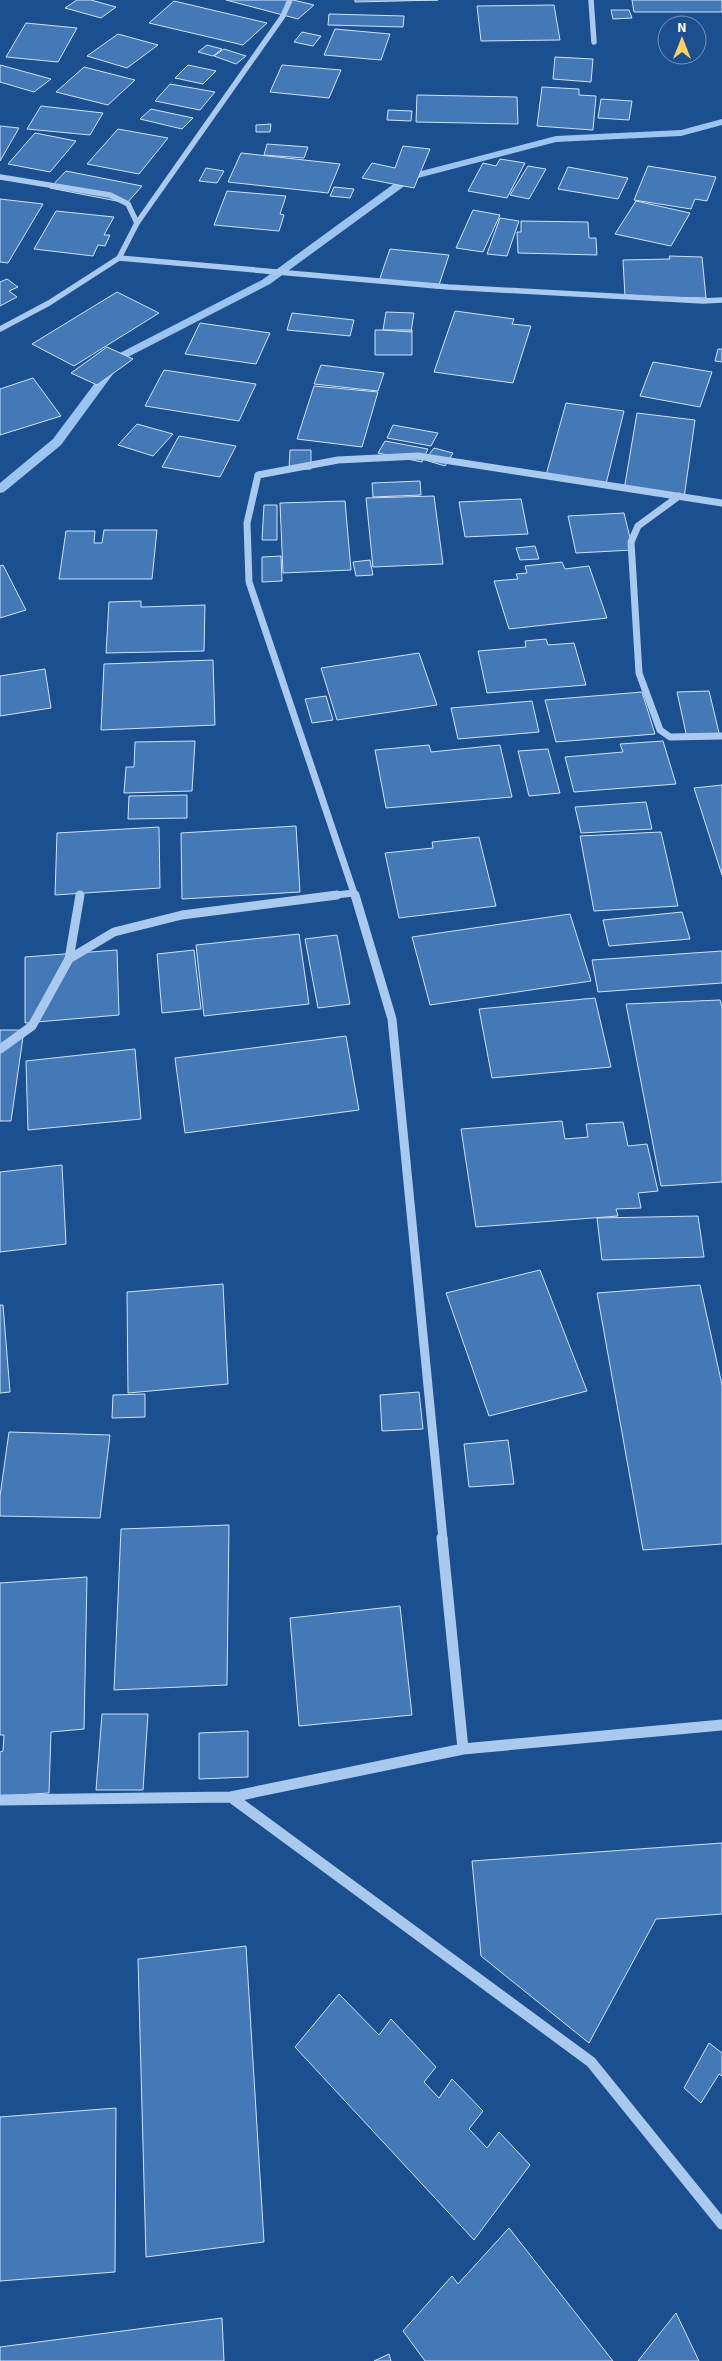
<svg xmlns="http://www.w3.org/2000/svg" width="722" height="2361" viewBox="0 0 722 2361" font-family="'Source Sans 3',sans-serif">
<style>
.lines{fill:none;stroke-linecap:round;stroke-linejoin:round}
.stream{fill:#9cc4f0;fill-rule:evenodd}
.building{fill:#4478b7;stroke:#cfe3fa}
.minor-far3{stroke:#a9c9ee;stroke-width:5.5}
.minor-far2{stroke:#a9c9ee;stroke-width:7}
.minor-far1{stroke:#a9c9ee;stroke-width:9}
.minor{stroke:#a9c9ee;stroke-width:11}
</style>
<rect width="100%" height="100%" fill="#1b4f8f"/>
<g class="lines">
<path class="stream" d="M 722,119 L 722,125 L 681,136 L 556,142 L 414,179 L 270,284 L 124,359 L 61,445 L 4,492 L 0,493 L 0,483 L 53,439 L 116,355 L 262,280 L 406,175 L 556,136 L 681,130 Z"/>
</g>
<path class="building" d="M 77,0 L 91,0 L 116,7 L 101,18 L 65,8 Z
M 226,0 L 293,0 L 314,5 L 298,19 Z
M 355,0 L 438,0 L 355,2 Z
M 632,0 L 722,0 L 722,12 L 634,12 Z
M 174,1 L 267,23 L 243,45 L 149,23 Z
M 554,5 L 560,40 L 481,41 L 477,6 Z
M 611,10 L 629,10 L 632,18 L 613,19 Z
M 329,14 L 404,16 L 403,27 L 328,25 Z
M 26,23 L 77,28 L 58,62 L 6,57 Z
M 335,29 L 390,34 L 381,60 L 324,55 Z
M 302,32 L 321,36 L 313,46 L 294,42 Z
M 118,34 L 158,45 L 127,68 L 87,56 Z
M 207,45 L 222,49 L 213,56 L 198,52 Z
M 224,49 L 246,56 L 236,64 L 214,56 Z
M 555,57 L 593,59 L 591,82 L 553,79 Z
M 0,65 L 51,79 L 34,92 L 0,82 Z
M 188,65 L 216,71 L 203,84 L 175,78 Z
M 282,65 L 341,70 L 329,98 L 270,92 Z
M 84,67 L 135,80 L 108,105 L 56,92 Z
M 170,84 L 215,92 L 200,110 L 155,101 Z
M 542,87 L 579,89 L 579,95 L 596,96 L 593,130 L 537,126 Z
M 417,95 L 517,97 L 518,124 L 416,122 Z
M 601,99 L 632,101 L 629,120 L 598,118 Z
M 41,106 L 103,113 L 90,135 L 27,129 Z
M 151,109 L 193,118 L 182,129 L 140,119 Z
M 388,110 L 412,111 L 411,121 L 387,120 Z
M 271,124 L 270,132 L 256,132 L 256,125 Z
M 0,126 L 19,128 L 0,161 Z
M 118,129 L 168,138 L 139,174 L 87,164 Z
M 35,133 L 76,141 L 50,172 L 8,164 Z
M 267,144 L 308,147 L 304,158 L 264,155 Z
M 403,146 L 430,149 L 414,188 L 362,178 L 372,163 L 395,168 Z
M 241,153 L 340,164 L 328,193 L 228,182 Z
M 500,159 L 525,163 L 507,198 L 468,191 L 483,163 L 496,166 Z
M 528,166 L 546,169 L 529,199 L 510,195 Z
M 648,166 L 716,177 L 707,201 L 695,199 L 691,209 L 634,200 Z
M 568,167 L 628,178 L 618,199 L 558,189 Z
M 206,168 L 224,171 L 217,183 L 199,181 Z
M 66,171 L 142,186 L 127,203 L 50,188 Z
M 334,187 L 354,189 L 350,198 L 330,196 Z
M 227,191 L 286,196 L 280,214 L 284,215 L 279,231 L 214,225 Z
M 0,199 L 43,204 L 8,263 L 0,262 Z
M 636,201 L 690,213 L 671,246 L 615,234 Z
M 473,210 L 500,215 L 483,252 L 456,248 Z
M 56,211 L 114,217 L 104,235 L 110,235 L 105,246 L 98,245 L 93,256 L 34,249 Z
M 500,218 L 519,221 L 507,256 L 487,254 Z
M 521,221 L 588,222 L 589,238 L 596,238 L 597,255 L 518,253 L 517,232 L 521,232 Z
M 390,249 L 449,255 L 438,288 L 379,281 Z
M 669,256 L 702,257 L 706,298 L 625,296 L 623,260 L 670,259 Z
M 7,279 L 18,287 L 9,291 L 17,297 L 0,306 L 0,282 Z
M 117,292 L 159,313 L 74,366 L 32,344 Z
M 455,311 L 514,319 L 512,324 L 531,326 L 513,383 L 434,372 Z
M 386,312 L 414,313 L 411,332 L 383,330 Z
M 292,313 L 354,320 L 350,336 L 287,330 Z
M 200,323 L 270,333 L 256,364 L 185,354 Z
M 375,330 L 412,330 L 412,355 L 375,355 Z
M 107,347 L 133,359 L 97,385 L 71,373 Z
M 718,349 L 722,349 L 722,362 L 715,361 Z
M 653,362 L 712,372 L 700,407 L 640,396 Z
M 321,365 L 384,373 L 378,391 L 314,384 Z
M 164,370 L 256,384 L 239,421 L 145,406 Z
M 33,378 L 61,416 L 0,435 L 0,389 Z
M 314,386 L 378,392 L 362,447 L 297,439 Z
M 566,403 L 624,411 L 606,484 L 546,475 Z
M 637,413 L 695,420 L 684,498 L 624,490 Z
M 137,424 L 173,434 L 153,456 L 118,445 Z
M 393,425 L 438,433 L 431,446 L 387,438 Z
M 179,436 L 236,446 L 220,477 L 162,467 Z
M 385,441 L 428,449 L 422,462 L 378,453 Z
M 434,448 L 453,453 L 445,466 L 425,460 Z
M 290,450 L 311,450 L 311,469 L 289,469 Z
M 420,481 L 421,495 L 373,497 L 372,483 Z
M 434,496 L 443,564 L 373,567 L 366,498 Z
M 521,499 L 528,534 L 465,537 L 459,502 Z
M 345,501 L 351,570 L 283,573 L 280,503 Z
M 264,505 L 277,505 L 277,540 L 262,540 Z
M 624,513 L 633,550 L 576,553 L 568,516 Z
M 104,530 L 157,530 L 152,579 L 59,579 L 66,531 L 95,531 L 94,543 L 102,543 Z
M 535,546 L 539,559 L 520,560 L 516,548 Z
M 281,556 L 282,581 L 262,582 L 262,557 Z
M 370,560 L 373,575 L 356,576 L 353,562 Z
M 562,562 L 565,569 L 589,566 L 607,618 L 509,629 L 494,581 L 518,579 L 516,574 L 527,573 L 525,566 Z
M 3,565 L 26,610 L 0,618 L 0,566 Z
M 141,601 L 141,607 L 205,605 L 204,651 L 106,653 L 109,602 Z
M 546,639 L 548,645 L 574,643 L 586,685 L 487,693 L 478,651 L 526,647 L 525,641 Z
M 419,653 L 437,705 L 337,720 L 321,668 Z
M 213,660 L 215,725 L 101,730 L 104,664 Z
M 45,669 L 51,708 L 0,716 L 0,676 Z
M 709,691 L 720,737 L 687,738 L 677,692 Z
M 642,692 L 655,734 L 556,742 L 545,700 Z
M 326,696 L 333,720 L 312,723 L 305,699 Z
M 532,701 L 539,732 L 458,739 L 451,708 Z
M 195,741 L 192,791 L 124,793 L 126,767 L 134,767 L 135,742 Z
M 663,741 L 676,784 L 574,792 L 565,757 L 623,752 L 620,744 Z
M 429,745 L 431,752 L 500,745 L 512,797 L 386,808 L 375,750 Z
M 548,749 L 560,793 L 529,796 L 518,751 Z
M 722,785 L 722,875 L 694,788 Z
M 187,795 L 187,818 L 128,819 L 129,796 Z
M 646,802 L 652,829 L 581,833 L 575,807 Z
M 296,826 L 300,892 L 182,899 L 181,833 Z
M 159,827 L 160,888 L 55,895 L 57,833 Z
M 661,832 L 678,906 L 594,911 L 580,836 Z
M 479,837 L 496,906 L 399,918 L 385,853 L 433,848 L 432,842 Z
M 682,912 L 690,939 L 609,946 L 603,920 Z
M 570,914 L 591,981 L 430,1005 L 412,937 Z
M 299,934 L 309,1004 L 204,1016 L 196,945 Z
M 337,935 L 350,1004 L 318,1008 L 305,939 Z
M 117,950 L 119,1015 L 25,1023 L 25,957 Z
M 194,950 L 201,1009 L 162,1013 L 157,954 Z
M 722,951 L 722,983 L 598,992 L 592,960 Z
M 595,998 L 611,1067 L 492,1078 L 479,1009 Z
M 720,1000 L 722,1007 L 722,1182 L 661,1186 L 626,1004 Z
M 0,1030 L 24,1030 L 11,1121 L 0,1121 Z
M 346,1036 L 359,1110 L 185,1133 L 175,1058 Z
M 135,1049 L 141,1119 L 28,1130 L 26,1061 Z
M 562,1121 L 565,1139 L 588,1137 L 586,1124 L 623,1122 L 628,1146 L 647,1144 L 658,1191 L 638,1193 L 641,1208 L 616,1209 L 618,1216 L 476,1227 L 461,1129 Z
M 62,1165 L 66,1244 L 0,1252 L 0,1172 Z
M 698,1216 L 704,1257 L 602,1260 L 597,1218 Z
M 540,1270 L 587,1391 L 489,1416 L 446,1293 Z
M 223,1284 L 228,1384 L 128,1393 L 127,1292 Z
M 700,1285 L 722,1385 L 722,1544 L 643,1550 L 597,1293 Z
M 0,1305 L 3,1305 L 10,1392 L 0,1393 Z
M 419,1392 L 423,1429 L 382,1431 L 380,1395 Z
M 145,1394 L 145,1417 L 112,1418 L 113,1395 Z
M 9,1432 L 110,1435 L 100,1518 L 0,1516 L 0,1496 Z
M 508,1440 L 514,1484 L 469,1487 L 464,1444 Z
M 229,1525 L 227,1685 L 114,1690 L 121,1529 Z
M 87,1577 L 84,1729 L 51,1732 L 49,1793 L 0,1796 L 0,1752 L 3,1751 L 4,1735 L 0,1735 L 0,1583 Z
M 400,1606 L 412,1715 L 299,1726 L 290,1618 Z
M 102,1714 L 148,1714 L 143,1790 L 96,1790 Z
M 248,1731 L 248,1777 L 199,1779 L 199,1733 Z
M 722,1843 L 722,1914 L 656,1919 L 589,2043 L 481,1956 L 472,1861 Z
M 246,1946 L 264,2242 L 146,2257 L 138,1959 Z
M 339,1994 L 379,2035 L 391,2019 L 436,2067 L 424,2082 L 439,2098 L 452,2079 L 483,2111 L 469,2129 L 487,2148 L 499,2132 L 530,2165 L 474,2240 L 295,2047 Z
M 709,2043 L 722,2053 L 722,2076 L 719,2074 L 701,2103 L 684,2088 Z
M 116,2108 L 115,2272 L 0,2281 L 0,2117 Z
M 509,2228 L 613,2361 L 425,2361 L 403,2331 L 452,2276 L 458,2284 Z
M 676,2313 L 699,2361 L 638,2361 Z
M 222,2318 L 224,2361 L 0,2361 L 0,2347 Z
M 389,2354 L 391,2361 L 374,2361 Z"/>
<g class="lines">
<path class="minor-far3" d="M 591,0 L 594,42
M 0,177 L 110,195 L 128,204 L 137,223
M 119,258 L 448,287 L 703,301 L 722,300
M 0,329 L 49,303 L 119,258 L 137,223 L 283,16 L 290,0"/>
<path class="minor-far2" d="M 679,496 L 638,526 L 631,542 L 639,673 L 660,730 L 670,737 L 722,736
M 327,896 L 354,893
M 355,896 L 249,582 L 247,523 L 258,475 L 338,460 L 418,456 L 722,503"/>
<path class="minor-far1" d="M 355,895 L 392,1019 L 443,1539
M 69,959 L 114,932 L 182,915 L 337,895
M 0,1049 L 32,1026 L 69,959 L 80,895"/>
<path class="minor" d="M 442,1538 L 463,1749
M 231,1797 L 463,1749 L 722,1725
M 0,1800 L 231,1797 L 591,2062 L 722,2224"/>
</g>
<g transform="translate(682 40)"><circle r="24" fill="#1b4f8f" stroke="#7695bc"/>
<path d="M0-4L9 19L0 12L-9 19Z" fill="#ffd166"/>
<text y="-8" font-size="14" font-weight="bold" text-anchor="middle" fill="#ffffff">N</text>
</g>
</svg>
